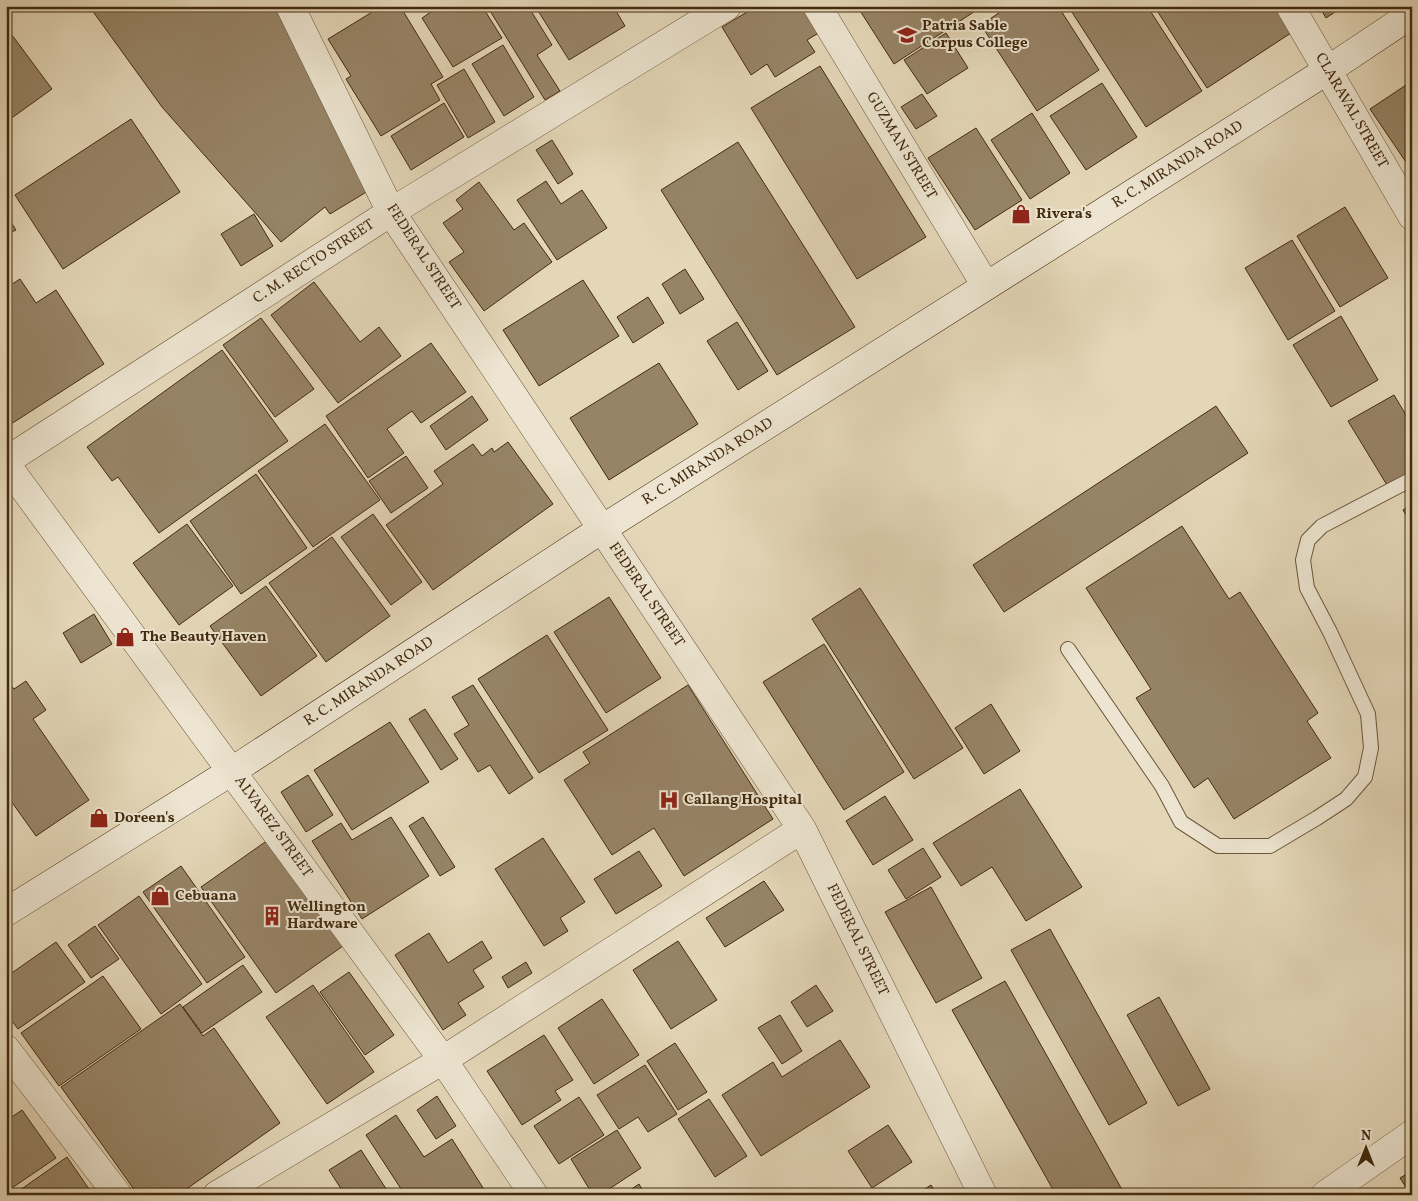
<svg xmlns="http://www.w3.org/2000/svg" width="1418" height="1201" viewBox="0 0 1418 1201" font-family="Vollkorn,serif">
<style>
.building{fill:#978467;stroke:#432b0f}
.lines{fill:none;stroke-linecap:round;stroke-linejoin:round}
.service-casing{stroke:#6b5639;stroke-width:16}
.minor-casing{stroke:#6b5639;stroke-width:29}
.tertiary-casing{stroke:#6b5639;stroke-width:29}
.secondary-casing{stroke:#432b0f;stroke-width:29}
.service{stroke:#ede5d1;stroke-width:14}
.minor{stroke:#ede5d1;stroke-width:28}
.tertiary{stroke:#ede5d1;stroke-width:28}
.secondary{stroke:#ede5d1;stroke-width:28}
.labels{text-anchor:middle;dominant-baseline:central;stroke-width:4;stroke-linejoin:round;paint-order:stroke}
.poi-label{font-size:15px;font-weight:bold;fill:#432b0f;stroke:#ede5d1;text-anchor:start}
.street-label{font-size:15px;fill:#432b0f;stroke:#ede5d1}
</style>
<rect width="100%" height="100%" fill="#e4d7b8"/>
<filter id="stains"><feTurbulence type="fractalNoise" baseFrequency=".004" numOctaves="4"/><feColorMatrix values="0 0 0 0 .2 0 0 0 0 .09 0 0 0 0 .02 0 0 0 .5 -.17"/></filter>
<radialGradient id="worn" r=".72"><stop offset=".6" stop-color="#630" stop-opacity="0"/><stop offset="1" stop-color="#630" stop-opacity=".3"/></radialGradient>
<path class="building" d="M 89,6 L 281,6 L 373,188 L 330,214 L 325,207 L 281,242 L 162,107 Z
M 382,6 L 400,6 L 443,77 L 431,84 L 440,100 L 381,136 L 346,79 L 351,76 L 328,39 Z
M 440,6 L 482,6 L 502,38 L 453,67 L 422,18 Z
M 487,6 L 528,6 L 552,45 L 537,55 L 560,91 L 545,100 Z
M 535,6 L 613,6 L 625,26 L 569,60 Z
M 757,6 L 814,6 L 827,28 L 807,40 L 815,52 L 775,77 L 767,64 L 751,75 L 722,27 Z
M 857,6 L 983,6 L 894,64 Z
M 1009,6 L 1058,6 L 1099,70 L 1037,111 L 981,25 Z
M 1068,6 L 1147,6 L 1202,91 L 1146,127 Z
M 1154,6 L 1277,6 L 1294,31 L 1207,88 Z
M 1319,6 L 1344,6 L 1326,18 Z
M 6,27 L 52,89 L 6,122 Z
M 946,33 L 968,68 L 927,94 L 904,60 Z
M 503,45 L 534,97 L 504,116 L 472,64 Z
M 820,66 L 926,237 L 857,279 L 751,108 Z
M 464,69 L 495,122 L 468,138 L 437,85 Z
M 1412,81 L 1412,171 L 1370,109 Z
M 1102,83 L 1137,137 L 1086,170 L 1050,116 Z
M 922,94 L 937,116 L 916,129 L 901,107 Z
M 444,103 L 464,137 L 411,170 L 391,136 Z
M 1032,113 L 1070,173 L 1030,199 L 991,140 Z
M 131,119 L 180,192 L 63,269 L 15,195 Z
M 976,128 L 1022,200 L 975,230 L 928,158 Z
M 552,140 L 573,174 L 558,184 L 536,150 Z
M 738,142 L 855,327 L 777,375 L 661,190 Z
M 546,181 L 561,204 L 582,190 L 607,228 L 557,260 L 517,200 Z
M 479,182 L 514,230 L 524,223 L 552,262 L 484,311 L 449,262 L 464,252 L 443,223 L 463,209 L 456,200 Z
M 1345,207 L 1388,278 L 1340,307 L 1297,236 Z
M 6,214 L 16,230 L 6,235 Z
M 254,214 L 273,246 L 241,266 L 221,234 Z
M 1292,240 L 1335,311 L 1288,340 L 1245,268 Z
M 685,269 L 704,299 L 680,314 L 662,284 Z
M 20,279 L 36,303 L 56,290 L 104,364 L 8,426 L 6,423 L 6,288 Z
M 583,280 L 619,336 L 539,386 L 503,330 Z
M 314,282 L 360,342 L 379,327 L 401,356 L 338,403 L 271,315 Z
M 648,297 L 664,323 L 633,343 L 617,317 Z
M 1341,316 L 1378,380 L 1331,407 L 1293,345 Z
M 261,318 L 314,389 L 275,417 L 223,345 Z
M 737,322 L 768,371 L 738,390 L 707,341 Z
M 431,343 L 466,392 L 421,423 L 412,411 L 387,429 L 404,453 L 368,478 L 326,416 Z
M 222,350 L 288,441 L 159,533 L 118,477 L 112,481 L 87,447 Z
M 659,363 L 698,424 L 609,480 L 570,418 Z
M 1394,395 L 1412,425 L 1412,477 L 1390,490 L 1348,421 Z
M 472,396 L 488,420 L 446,450 L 430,426 Z
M 1216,406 L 1248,453 L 1004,612 L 973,565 Z
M 325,424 L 380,500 L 313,547 L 258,471 Z
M 508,442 L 553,504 L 433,590 L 386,525 L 443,484 L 434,471 L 473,444 L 482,456 L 492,448 L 494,452 Z
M 406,456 L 428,488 L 391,513 L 369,481 Z
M 256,474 L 307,548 L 241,594 L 190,521 Z
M 1412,504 L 1412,525 L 1403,510 Z
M 373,514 L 422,582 L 391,605 L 341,537 Z
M 187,524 L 233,586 L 179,625 L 133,563 Z
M 1182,526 L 1229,599 L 1240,592 L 1318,713 L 1307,721 L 1331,758 L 1234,819 L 1208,778 L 1194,788 L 1136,698 L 1151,689 L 1086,588 Z
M 332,537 L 390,616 L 326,662 L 269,583 Z
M 266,586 L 317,656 L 261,696 L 210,626 Z
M 860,588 L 963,748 L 914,779 L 812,619 Z
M 609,597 L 661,678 L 606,713 L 554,632 Z
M 94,614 L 112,644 L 81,663 L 63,633 Z
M 547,635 L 608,730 L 539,773 L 478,679 Z
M 824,644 L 904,772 L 844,810 L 763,682 Z
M 6,679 L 14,689 L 26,681 L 46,710 L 33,719 L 89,800 L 36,836 L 6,794 Z
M 473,685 L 533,778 L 509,794 L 490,765 L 478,772 L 454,734 L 469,725 L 452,697 Z
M 688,685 L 773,819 L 684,876 L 654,828 L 612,855 L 564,780 L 590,763 L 583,752 Z
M 991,704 L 1020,751 L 984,774 L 955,728 Z
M 425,709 L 458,759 L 441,770 L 409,719 Z
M 390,722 L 429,782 L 352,830 L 314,770 Z
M 308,775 L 333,815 L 306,832 L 281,792 Z
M 1020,789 L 1082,887 L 1026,921 L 992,867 L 961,886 L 933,843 Z
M 885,796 L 913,840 L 873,865 L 846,821 Z
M 391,817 L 429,876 L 362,919 L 312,841 L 341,823 L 352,840 Z
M 423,817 L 455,867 L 440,876 L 409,826 Z
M 543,838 L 585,902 L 560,918 L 568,931 L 544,946 L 495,869 Z
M 268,840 L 343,946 L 276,993 L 201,887 Z
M 923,848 L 941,877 L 906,899 L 888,870 Z
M 639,851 L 662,886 L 616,914 L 594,879 Z
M 181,866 L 245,957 L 207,983 L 143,892 Z
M 764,881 L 784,910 L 725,947 L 706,918 Z
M 931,887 L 982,978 L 936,1003 L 885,912 Z
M 139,896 L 202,984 L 161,1014 L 98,925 Z
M 95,926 L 119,959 L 91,978 L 68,945 Z
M 1050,929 L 1147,1103 L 1109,1125 L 1011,950 Z
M 429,933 L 448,963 L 482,941 L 492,958 L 473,970 L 484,987 L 458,1003 L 466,1015 L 443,1030 L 395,955 Z
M 678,941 L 717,1000 L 671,1029 L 633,970 Z
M 56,942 L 85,982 L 18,1029 L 6,1013 L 6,977 Z
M 526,962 L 532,973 L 508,988 L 502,977 Z
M 243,965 L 262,992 L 202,1033 L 183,1007 Z
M 349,972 L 394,1035 L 365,1055 L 320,992 Z
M 103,976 L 141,1029 L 59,1086 L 21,1033 Z
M 1005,981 L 1125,1195 L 1056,1195 L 952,1010 Z
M 313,985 L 374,1072 L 327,1104 L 266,1017 Z
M 816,985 L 833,1011 L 807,1027 L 791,1002 Z
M 1159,997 L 1210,1089 L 1178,1106 L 1127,1015 Z
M 602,999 L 639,1055 L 594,1084 L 558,1028 Z
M 180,1004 L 203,1036 L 214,1028 L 280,1123 L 178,1195 L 138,1195 L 61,1087 Z
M 780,1015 L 802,1051 L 782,1064 L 758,1028 Z
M 544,1035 L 573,1080 L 555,1091 L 561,1100 L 522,1125 L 487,1071 Z
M 840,1040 L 870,1087 L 761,1156 L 722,1095 L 773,1062 L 782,1077 Z
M 675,1043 L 707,1092 L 678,1110 L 647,1061 Z
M 645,1065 L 677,1114 L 648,1132 L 638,1117 L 619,1129 L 597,1095 Z
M 6,1092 L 12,1100 L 6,1105 Z
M 437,1096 L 456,1126 L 436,1139 L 417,1110 Z
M 579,1097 L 604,1135 L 559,1164 L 534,1126 Z
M 709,1099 L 747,1156 L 715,1177 L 678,1119 Z
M 22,1110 L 56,1158 L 6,1192 L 6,1121 Z
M 396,1115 L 424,1157 L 452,1139 L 485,1191 L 480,1195 L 405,1195 L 366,1135 Z
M 888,1125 L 912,1162 L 872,1188 L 848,1151 Z
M 617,1130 L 641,1168 L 600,1195 L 593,1195 L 571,1159 Z
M 361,1150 L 390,1195 L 345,1195 L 329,1170 Z
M 67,1157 L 89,1189 L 81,1195 L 13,1195 Z
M 1412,1171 L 1412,1195 L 1411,1195 L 1400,1178 Z
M 639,1184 L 645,1195 L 623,1195 Z
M 931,1185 L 937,1195 L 916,1195 Z
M 99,1186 L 105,1195 L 86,1195 Z
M 878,1190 L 881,1195 L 871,1195 Z"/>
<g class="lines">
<defs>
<path id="service" d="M 1068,649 L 1162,786 L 1181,822 L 1218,846 L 1270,846 L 1317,818 L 1346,799 L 1365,777 L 1371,748 L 1368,714 L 1330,632 L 1307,588 L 1303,560 L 1308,540 L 1322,526 L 1412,479"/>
<path id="minor" d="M 290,6 L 391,212 L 802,829 L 983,1195
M 6,461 L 391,212 L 727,6
M 6,464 L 443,1060 L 534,1195
M 217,1195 L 443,1060 L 802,829"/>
<path id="tertiary" d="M 817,6 L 986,286
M 1290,6 L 1412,216
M 6,1049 L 118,1195
M 1325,1195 L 1412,1134"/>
<path id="secondary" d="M 6,912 L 232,771 L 602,529 L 1328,70 L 1412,14"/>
</defs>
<use href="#service" class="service-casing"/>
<use href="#minor" class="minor-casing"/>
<use href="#tertiary" class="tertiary-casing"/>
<use href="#secondary" class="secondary-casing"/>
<use href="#service" class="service"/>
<use href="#minor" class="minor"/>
<use href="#tertiary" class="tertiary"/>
<use href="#secondary" class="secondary"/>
</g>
<defs>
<symbol id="university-bare" viewBox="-9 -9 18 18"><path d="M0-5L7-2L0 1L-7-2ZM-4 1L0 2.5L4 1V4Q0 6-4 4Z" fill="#8f2418" stroke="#ede5d1" stroke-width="2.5" paint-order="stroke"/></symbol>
<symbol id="shop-bare" viewBox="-9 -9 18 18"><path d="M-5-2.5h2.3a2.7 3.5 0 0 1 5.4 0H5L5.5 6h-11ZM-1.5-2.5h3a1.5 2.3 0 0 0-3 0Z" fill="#8f2418" stroke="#ede5d1" stroke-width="2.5" paint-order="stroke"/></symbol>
<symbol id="hospital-bare" viewBox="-9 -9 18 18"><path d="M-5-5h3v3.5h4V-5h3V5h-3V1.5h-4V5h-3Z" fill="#8f2418" stroke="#ede5d1" stroke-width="2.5" paint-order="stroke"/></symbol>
<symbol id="building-bare" viewBox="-9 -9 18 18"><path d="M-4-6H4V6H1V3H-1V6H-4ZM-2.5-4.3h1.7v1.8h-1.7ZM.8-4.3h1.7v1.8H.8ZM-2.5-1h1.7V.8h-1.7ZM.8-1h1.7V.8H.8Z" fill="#8f2418" stroke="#ede5d1" stroke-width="2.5" paint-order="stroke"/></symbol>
</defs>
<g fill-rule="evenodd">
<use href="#university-bare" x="893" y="21" width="28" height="28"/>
<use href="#shop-bare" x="1007" y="200" width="28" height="28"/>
<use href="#shop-bare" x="111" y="623" width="28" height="28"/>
<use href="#hospital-bare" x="655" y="786" width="28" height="28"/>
<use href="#shop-bare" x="85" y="804" width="28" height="28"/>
<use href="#shop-bare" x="146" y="882" width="28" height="28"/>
<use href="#building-bare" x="258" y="902" width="28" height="28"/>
</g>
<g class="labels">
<g class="poi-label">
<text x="922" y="26">Patria Sable<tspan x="922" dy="17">Corpus College</tspan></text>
<text x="1036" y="214">Rivera's</text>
<text x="140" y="637">The Beauty Haven</text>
<text x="684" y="800">Callang Hospital</text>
<text x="114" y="818">Doreen's</text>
<text x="175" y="896">Cebuana</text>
<text x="287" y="907">Wellington<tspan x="287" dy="17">Hardware</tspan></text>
</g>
<g class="street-label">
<text transform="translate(1351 111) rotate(60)">CLARAVAL STREET</text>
<text transform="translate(901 146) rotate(59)">GUZMAN STREET</text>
<text transform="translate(1178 165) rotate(-32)">R. C. MIRANDA ROAD</text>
<text transform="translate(423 257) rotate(57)">FEDERAL STREET</text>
<text transform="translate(314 262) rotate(-33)">C. M. RECTO STREET</text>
<text transform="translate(708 462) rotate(-32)">R. C. MIRANDA ROAD</text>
<text transform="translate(646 595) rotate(56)">FEDERAL STREET</text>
<text transform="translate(369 682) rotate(-33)">R. C. MIRANDA ROAD</text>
<text transform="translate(273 827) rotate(54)">ALVAREZ STREET</text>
<text transform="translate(857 940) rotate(64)">FEDERAL STREET</text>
</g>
</g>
<rect width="1418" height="1201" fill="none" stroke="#e4d7b8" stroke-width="25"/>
<rect x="8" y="8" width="1403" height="1186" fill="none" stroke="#432b0f" stroke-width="2.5"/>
<rect x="12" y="12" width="1393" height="1176" fill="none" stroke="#432b0f"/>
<g transform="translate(1366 1148)" stroke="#ede5d1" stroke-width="4" paint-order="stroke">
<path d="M0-4L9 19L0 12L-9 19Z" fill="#432b0f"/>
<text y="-8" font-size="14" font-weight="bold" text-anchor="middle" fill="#432b0f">N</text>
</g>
<rect width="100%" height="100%" filter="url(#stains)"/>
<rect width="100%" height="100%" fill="url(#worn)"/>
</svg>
